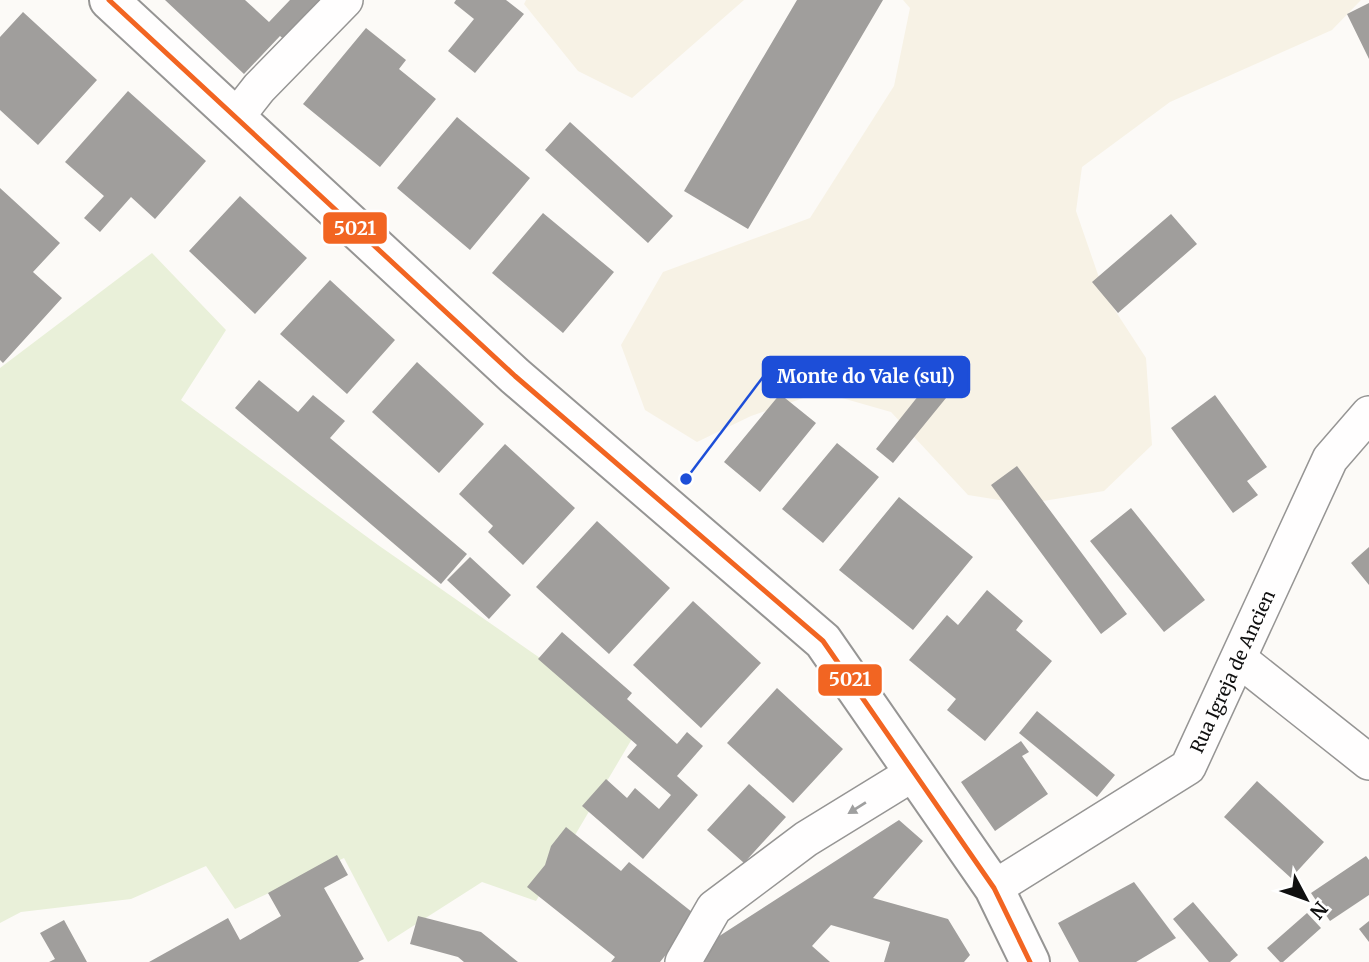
<svg xmlns="http://www.w3.org/2000/svg" width="1369" height="962" viewBox="0 0 1369 962" font-family="Merriweather,serif">
<style>
.farmland{fill:#f7f2e5}
.green{fill:#e9f0d9}
.building{fill:#a09e9c}
.lines{fill:none;stroke-linecap:round;stroke-linejoin:round}
.minor-casing{stroke:#969594;stroke-width:38}
.tertiary-casing{stroke:#969594;stroke-width:42}
.minor{stroke:#fffefe;stroke-width:35}
.tertiary{stroke:#fffefe;stroke-width:38}
.bus-1-casing{stroke:#fff;stroke-width:10}
.bus-1{stroke:#f26522;stroke-width:5}
.oneway{fill:#9f9f9f}
.labels{text-anchor:middle;dominant-baseline:central;stroke-width:7;stroke-linejoin:round;paint-order:stroke}
.street-label{font-size:18px;fill:#101010;stroke:#fff}
.leader{fill:none;stroke:#1d4ed8;stroke-width:2.5}
.callout-dot{fill:#1d4ed8;stroke:#fff;stroke-width:2.5}
.callout{fill:#1d4ed8;stroke:#1d4ed8;stroke-width:2.5}
.callout-label{font-size:19px;text-anchor:middle;font-weight:bold;fill:#fff}
.line-badge{stroke:#fff;stroke-width:2.5}
.badge-label{font-size:19px;text-anchor:middle;font-weight:bold;fill:#fff}
</style>
<rect width="100%" height="100%" fill="#fcfaf7"/>
<path class="farmland" d="M 526,0 L 744,0 L 632,98 L 578,71 L 524,4 Z
M 903,0 L 1361,0 L 1332,30 L 1170,102 L 1082,167 L 1076,211 L 1105,295 L 1146,358 L 1152,445 L 1104,491 L 1025,504 L 968,495 L 891,412 L 821,392 L 751,416 L 697,442 L 645,410 L 621,345 L 663,272 L 810,218 L 894,86 L 910,8 Z"/>
<path class="green" d="M 152,253 L 226,330 L 181,400 L 378,545 L 639,727 L 536,901 L 482,882 L 388,942 L 344,858 L 235,909 L 206,866 L 131,899 L 21,912 L 0,923 L 0,368 Z"/>
<path class="building" d="M 165,0 L 245,0 L 269,22 L 290,0 L 326,0 L 287,42 L 280,36 L 244,74 Z
M 456,0 L 506,0 L 524,14 L 475,73 L 448,51 L 474,19 L 454,3 Z
M 797,0 L 883,0 L 748,229 L 684,191 Z
M 1369,3 L 1369,59 L 1347,14 Z
M 23,12 L 97,80 L 38,145 L 0,110 L 0,37 Z
M 366,28 L 406,60 L 399,69 L 436,99 L 380,167 L 303,104 Z
M 128,91 L 206,161 L 155,219 L 131,197 L 100,232 L 84,218 L 104,196 L 65,162 Z
M 457,117 L 530,178 L 470,250 L 397,188 Z
M 570,122 L 673,216 L 648,243 L 545,150 Z
M 0,188 L 60,243 L 33,272 L 62,298 L 3,363 L 0,360 Z
M 240,196 L 307,258 L 255,314 L 189,251 Z
M 543,213 L 614,272 L 563,333 L 492,273 Z
M 1171,214 L 1197,244 L 1118,313 L 1092,282 Z
M 330,280 L 395,340 L 347,394 L 280,334 Z
M 946,361 L 964,376 L 893,463 L 876,449 Z
M 417,362 L 484,424 L 439,473 L 372,412 Z
M 259,380 L 298,412 L 313,395 L 345,421 L 330,438 L 467,554 L 441,584 L 235,408 Z
M 780,394 L 816,423 L 760,492 L 724,462 Z
M 1215,395 L 1267,467 L 1247,481 L 1258,495 L 1233,513 L 1171,428 Z
M 837,443 L 879,477 L 823,543 L 782,509 Z
M 505,444 L 575,508 L 523,565 L 488,532 L 493,526 L 459,494 Z
M 1017,466 L 1127,614 L 1101,634 L 991,485 Z
M 899,497 L 973,557 L 913,630 L 839,570 Z
M 1131,508 L 1205,600 L 1164,632 L 1090,541 Z
M 597,521 L 670,588 L 609,654 L 536,587 Z
M 1369,547 L 1369,585 L 1351,563 Z
M 470,557 L 511,595 L 489,619 L 447,580 Z
M 987,590 L 1023,621 L 1016,630 L 1052,661 L 985,741 L 947,710 L 956,699 L 909,660 L 947,615 L 958,625 Z
M 693,601 L 761,663 L 701,728 L 633,665 Z
M 562,632 L 632,693 L 627,699 L 677,744 L 687,732 L 703,746 L 677,776 L 698,795 L 643,859 L 582,806 L 606,779 L 627,798 L 635,788 L 659,809 L 671,795 L 627,757 L 637,745 L 538,659 Z
M 777,688 L 843,749 L 793,803 L 727,743 Z
M 1037,711 L 1115,775 L 1097,797 L 1019,733 Z
M 1021,741 L 1029,752 L 1022,756 L 1048,794 L 995,831 L 961,782 Z
M 1257,781 L 1324,842 L 1291,878 L 1224,817 Z
M 749,784 L 786,817 L 744,863 L 707,830 Z
M 899,820 L 923,841 L 873,898 L 948,919 L 970,955 L 964,962 L 884,962 L 890,942 L 831,925 L 812,946 L 830,962 L 679,962 Z
M 566,827 L 621,871 L 629,862 L 697,916 L 660,962 L 611,962 L 615,957 L 527,887 L 545,865 L 551,846 Z
M 337,855 L 348,875 L 324,888 L 364,959 L 358,962 L 149,962 L 228,918 L 240,940 L 281,916 L 268,893 Z
M 1366,856 L 1369,860 L 1369,895 L 1330,921 L 1311,893 Z
M 1134,882 L 1176,938 L 1136,962 L 1079,962 L 1058,923 Z
M 1193,902 L 1238,955 L 1230,962 L 1209,962 L 1173,919 Z
M 1307,913 L 1321,928 L 1283,962 L 1280,962 L 1267,948 Z
M 418,916 L 481,932 L 518,962 L 464,962 L 458,957 L 410,944 Z
M 64,920 L 87,962 L 49,962 L 55,959 L 40,933 Z
M 1369,921 L 1369,942 L 1359,929 Z"/>
<g class="lines">
<defs>
<g id="minor">
<path d="M 237,116 L 259,88 L 345,0"/>
<path d="M 1239,659 L 1369,762"/>
<path id="s1" d="M 994,888 L 1188,767 L 1330,459 L 1369,414"/>
<path d="M 683,962 L 714,908 L 806,839 L 915,772"/>
</g>
<path id="tertiary" d="M 109,0 L 515,376 L 823,641 L 994,888 L 1030,962"/>
</defs>
<use href="#minor" class="minor-casing"/>
<use href="#tertiary" class="tertiary-casing"/>
<use href="#minor" class="minor"/>
<use href="#tertiary" class="tertiary"/>
<defs>
<path id="bus-1" d="M 109,0 L 515,376 L 823,641 L 994,888 L 1030,962"/>
</defs>
<use href="#bus-1" class="bus-1-casing"/>
<use href="#bus-1" class="bus-1"/>
</g>
<defs><path id="oneway-solid" d="M-6-.8H1V-3.2L6.5 0L1 3.2V.8H-6Z" transform="scale(1.75)"/></defs>
<use class="oneway" href="#oneway-solid" transform="translate(857 808) rotate(148)"/>
<g class="labels">
<g class="street-label">
<text stroke="none"><textPath href="#s1" startOffset="334">Rua Igreja de Ancien</textPath></text>
</g>
</g>
<path class="leader" d="M686 479L763 377"/>
<circle class="callout-dot" cx="686" cy="479" r="7"/>
<rect class="callout" x="763" y="357" width="206" height="40" rx="7"/>
<g class="callout-label">
<text x="866" y="383">Monte do Vale (sul)</text>
</g>
<g class="line-badge">
<rect x="322" y="211" width="66" height="34" rx="7" fill="#f26522"/>
<rect x="817" y="663" width="66" height="34" rx="7" fill="#f26522"/>
</g>
<g class="badge-label">
<text x="355" y="235">5021</text>
<text x="850" y="686">5021</text>
</g>
<g transform="translate(1306 899) rotate(131)" stroke="#ffffff" stroke-width="5" paint-order="stroke">
<path d="M0-5L12 26L0 18L-12 26Z" fill="#101010"/>
<text y="-10" font-size="19" font-weight="bold" text-anchor="middle" fill="#101010">N</text>
</g>
</svg>
